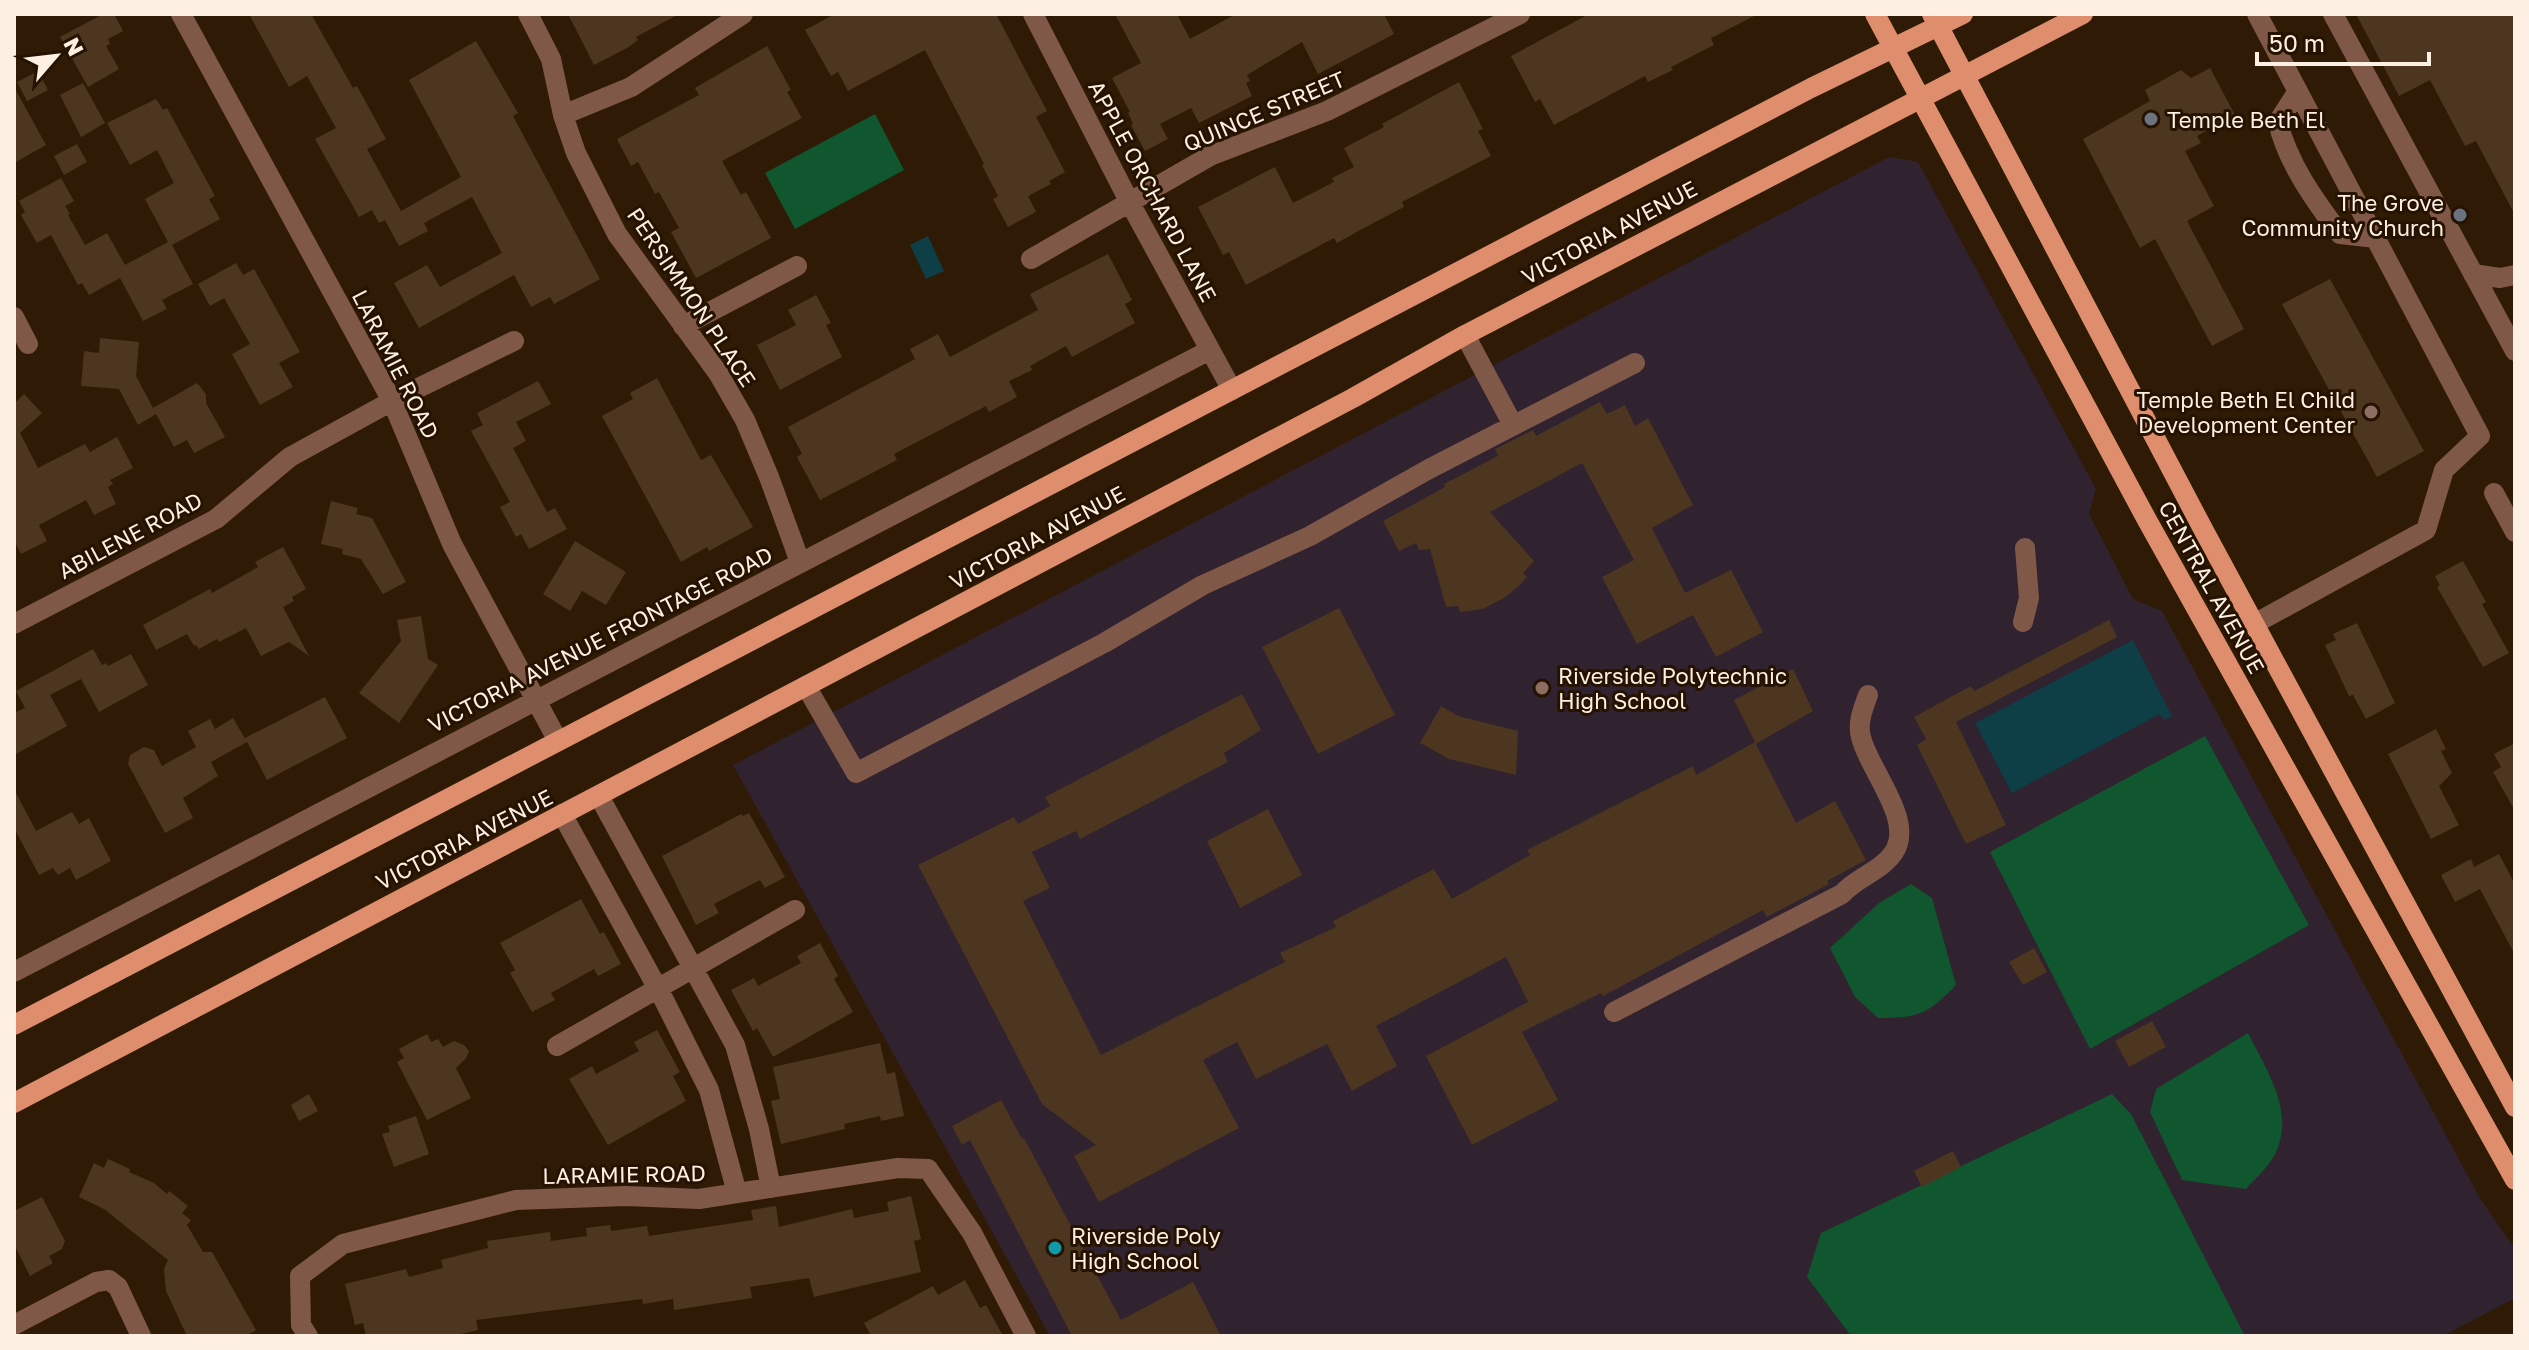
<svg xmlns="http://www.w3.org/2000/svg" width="2529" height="1350" viewBox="0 0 2529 1350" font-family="'Golos Text',sans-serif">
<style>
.education{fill:#30222f}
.green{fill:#10562f}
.water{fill:#0e3e46}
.building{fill:#4c3620}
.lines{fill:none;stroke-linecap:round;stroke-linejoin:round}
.minor{stroke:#7f5848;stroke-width:20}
.major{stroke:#de8e6c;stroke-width:20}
.worship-dot{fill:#6b7280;stroke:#251200;stroke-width:3}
.education-dot{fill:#8d6e63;stroke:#251200;stroke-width:3}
.culture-dot{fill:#0f9aa8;stroke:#251200;stroke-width:3}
.labels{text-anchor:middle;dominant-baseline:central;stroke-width:6;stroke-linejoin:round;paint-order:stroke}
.street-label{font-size:22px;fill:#fdefe2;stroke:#251200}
.poi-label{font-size:22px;fill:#fdefe2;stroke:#251200;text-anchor:start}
</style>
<rect width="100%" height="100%" fill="#2f1b05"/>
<path class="education" d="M 1889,157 L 1918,162 L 2096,489 L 2089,514 L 2133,599 L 2162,611 L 2481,1200 L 2515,1249 L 2515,1298 L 2443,1336 L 1050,1336 L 733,765 Z"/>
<path class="green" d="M 875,114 L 904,170 L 795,229 L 765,173 Z
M 2205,736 L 2309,925 L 2090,1049 L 1990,852 Z
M 1911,884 L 1932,898 L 1956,985 C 1928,1014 1919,1018 1878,1018 L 1855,997 L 1830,948 L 1879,903 Z
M 2248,1033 C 2268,1073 2299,1117 2271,1161 C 2264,1171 2254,1180 2246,1189 L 2182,1180 L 2150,1112 L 2156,1089 Z
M 2112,1094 L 2131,1114 L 2245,1336 L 1851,1336 L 1807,1277 L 1821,1233 Z"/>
<path class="water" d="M 928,236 L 944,271 L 926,279 L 910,245 Z
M 2133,640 L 2172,716 L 2164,720 L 2160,714 L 2012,793 L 1975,723 Z"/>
<path class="building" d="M 103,14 L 114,14 L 123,31 L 108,39 L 110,44 L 106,46 L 119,69 L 88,87 L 60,37 Z
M 249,14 L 311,14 L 353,88 L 357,86 L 386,139 L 367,149 L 401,211 L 461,177 L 409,80 L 476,41 L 518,113 L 513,116 L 600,279 L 554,304 L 550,297 L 531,307 L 514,275 L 419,328 L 394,283 L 427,265 L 440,287 L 502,253 L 472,197 L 424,223 L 428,231 L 399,246 L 385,220 L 379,223 L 372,210 L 359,217 L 315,139 L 336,128 L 307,76 L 289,87 Z
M 568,14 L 679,14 L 636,37 L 638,40 L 627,48 L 594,65 Z
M 835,14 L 996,14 L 1047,111 L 1036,117 L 1065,172 L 1049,181 L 1051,184 L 1028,196 L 1036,212 L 1008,227 L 993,199 L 998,196 L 982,165 L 984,164 L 925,50 L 848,91 L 838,72 L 831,76 L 805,30 Z
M 1115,14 L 1177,14 L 1190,39 L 1236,14 L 1384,14 L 1394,34 L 1318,74 L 1302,42 L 1247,75 L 1250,81 L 1246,83 L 1252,96 L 1199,123 L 1191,108 L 1160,124 L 1168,139 L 1145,151 L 1131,125 L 1133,124 L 1128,113 L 1130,112 L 1112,78 L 1141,63 Z
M 1589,14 L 1758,14 L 1711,38 L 1714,45 L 1671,67 L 1673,70 L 1648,82 L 1645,76 L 1554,125 L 1540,99 L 1535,102 L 1511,56 Z
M 2356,14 L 2515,14 L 2515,215 L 2476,141 L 2465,146 L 2430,80 L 2399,96 Z
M 767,46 L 791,90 L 787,92 L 802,118 L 722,161 L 741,195 L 746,192 L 771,238 L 696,278 L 671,232 L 679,228 L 659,192 L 655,194 L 638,162 L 631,166 L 617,139 L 699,95 L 695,88 Z
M 2210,68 L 2235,115 L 2197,136 L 2201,143 L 2185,151 L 2214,206 L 2187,221 L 2244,329 L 2212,346 L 2155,239 L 2140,248 L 2083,139 L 2150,101 L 2145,90 L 2181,70 L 2191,78 Z
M 38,71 L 48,90 L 27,101 L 17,82 Z
M 1459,82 L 1483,129 L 1478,131 L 1491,156 L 1402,202 L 1404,207 L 1360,230 L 1337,243 L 1334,238 L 1246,285 L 1229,252 L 1223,255 L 1198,207 L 1275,167 L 1293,203 L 1334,182 L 1332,178 L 1354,167 L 1344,148 L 1384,127 L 1382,124 Z
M 83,83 L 105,123 L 81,137 L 60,95 Z
M 14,87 L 46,145 L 14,163 Z
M 156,99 L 163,110 L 167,108 L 215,196 L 209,199 L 220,219 L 172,245 L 193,284 L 162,300 L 167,309 L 143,321 L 120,278 L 89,295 L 82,283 L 78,285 L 51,235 L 37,243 L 21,215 L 25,212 L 19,201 L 61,178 L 74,201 L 65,206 L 70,214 L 68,215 L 85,245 L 107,233 L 125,265 L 168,242 L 145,199 L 174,183 L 157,150 L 130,165 L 107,123 Z
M 77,144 L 87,162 L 64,175 L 54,156 Z
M 1108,254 L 1132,300 L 1125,304 L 1135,323 L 1072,357 L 1066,346 L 1030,366 L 1032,370 L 1009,381 L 1017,397 L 989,412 L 986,406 L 938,431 L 894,454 L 897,460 L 820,500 L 797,457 L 802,454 L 788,427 L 915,359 L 910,349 L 938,334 L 950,357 L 1038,310 L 1030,294 Z
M 236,263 L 243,275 L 254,269 L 300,352 L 279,363 L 293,387 L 260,405 L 232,354 L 250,344 L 224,298 L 210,306 L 198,284 Z
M 2330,279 L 2424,451 L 2377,477 L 2282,304 Z
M 816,295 L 831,323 L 826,325 L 842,357 L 780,390 L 757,345 L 796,325 L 788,310 Z
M 100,338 L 139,342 L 136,376 L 153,408 L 197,383 L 206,394 L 206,403 L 225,437 L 194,453 L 187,440 L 174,447 L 156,414 L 138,425 L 119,389 L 81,386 L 84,351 L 99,353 Z
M 657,378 L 701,460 L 711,455 L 753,527 L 709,551 L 707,547 L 681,562 L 602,416 L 633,399 L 630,393 Z
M 538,381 L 551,404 L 516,422 L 526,441 L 513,448 L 547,512 L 555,508 L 567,529 L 529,549 L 521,534 L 516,537 L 500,507 L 510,502 L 471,431 L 483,425 L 477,413 Z
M 24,394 L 42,413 L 20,433 L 38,468 L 85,444 L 90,452 L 117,437 L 133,468 L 110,480 L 113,484 L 108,487 L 116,504 L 94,515 L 86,500 L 39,525 L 47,541 L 21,554 L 14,540 L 14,404 Z
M 1600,402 L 1607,414 L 1625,405 L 1635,426 L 1648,418 L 1693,505 L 1652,528 L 1685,593 L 1731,570 L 1763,632 L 1716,657 L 1693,615 L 1637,644 L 1602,577 L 1634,560 L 1582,463 L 1490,512 L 1534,561 L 1523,573 L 1527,577 L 1519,586 L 1504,598 L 1483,609 L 1460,612 L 1458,606 L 1446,607 L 1430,549 L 1419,550 L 1416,543 L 1399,551 L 1383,521 L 1445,487 L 1444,484 L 1498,456 L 1495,449 L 1533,430 L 1536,436 Z
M 331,501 L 358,508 L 356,514 L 372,518 L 406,582 L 383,594 L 361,559 L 342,554 L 343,549 L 321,544 Z
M 575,541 L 626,572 L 606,605 L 582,591 L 570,611 L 543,594 Z
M 283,547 L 306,589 L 292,597 L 294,601 L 283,607 L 309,656 L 289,642 L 261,656 L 246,628 L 219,642 L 217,639 L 199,649 L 196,645 L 194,646 L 187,634 L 156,650 L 143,625 L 210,589 L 212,593 L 258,567 L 255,562 Z
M 2463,561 L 2486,602 L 2482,604 L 2509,653 L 2483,667 L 2437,587 L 2440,586 L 2435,576 Z
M 1339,608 L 1395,715 L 1318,754 L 1262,647 Z
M 421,616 L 428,659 L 438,665 L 399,723 L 359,693 L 401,641 L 397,620 Z
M 2109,620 L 2117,637 L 1956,722 L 2006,825 L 1966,844 L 1917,745 L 1926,739 L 1914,717 L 1971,686 L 1974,691 Z
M 2357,623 L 2395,703 L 2366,719 L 2353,695 L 2349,696 L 2325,645 L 2336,640 L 2333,634 Z
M 93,649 L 102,665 L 106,663 L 108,666 L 131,654 L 148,685 L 99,712 L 81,679 L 50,695 L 67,726 L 14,755 L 14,713 L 25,708 L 16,691 Z
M 1793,669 L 1813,711 L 1756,744 L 1796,823 L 1835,801 L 1866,860 L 1827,881 L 1829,884 L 1767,917 L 1763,910 L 1603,996 L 1601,993 L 1522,1032 L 1558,1100 L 1472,1145 L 1426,1056 L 1528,1002 L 1506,957 L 1376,1026 L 1397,1066 L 1352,1091 L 1327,1044 L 1256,1079 L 1237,1042 L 1203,1060 L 1239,1128 L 1099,1202 L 1074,1156 L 1096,1145 L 1042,1104 L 918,865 L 1014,817 L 1018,824 L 1050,806 L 1045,797 L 1242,694 L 1261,730 L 1224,753 L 1228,762 L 1080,839 L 1076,831 L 1032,852 L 1050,888 L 1023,901 L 1101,1055 L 1285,962 L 1280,953 L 1336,927 L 1333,921 L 1434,869 L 1452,899 L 1530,855 L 1527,850 L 1693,766 L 1696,775 L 1755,742 L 1734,700 Z
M 325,697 L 347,738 L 267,780 L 245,738 Z
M 1441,706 L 1458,716 L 1518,731 L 1516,775 L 1449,759 L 1420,743 Z
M 233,718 L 247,742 L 211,762 L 218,776 L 183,798 L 193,818 L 165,833 L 128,764 L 130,755 L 144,747 L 154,750 L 162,766 L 196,747 L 188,731 L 210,719 L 215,729 Z
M 2436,729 L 2446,749 L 2441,751 L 2452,773 L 2439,786 L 2459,825 L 2431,839 L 2388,754 Z
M 2515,743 L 2515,811 L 2493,772 L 2501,767 L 2494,754 Z
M 14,789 L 36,831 L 72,812 L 79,824 L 89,818 L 111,861 L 76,880 L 70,868 L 58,875 L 53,868 L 39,875 L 14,828 Z
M 1268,809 L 1302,875 L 1240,908 L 1207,841 Z
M 749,813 L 785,877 L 765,888 L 760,880 L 714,904 L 719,913 L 696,925 L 662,856 L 741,814 L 743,816 Z
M 2499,854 L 2515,884 L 2515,955 L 2480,889 L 2455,902 L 2441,875 L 2471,859 L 2474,867 Z
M 581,899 L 600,934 L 604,932 L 621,964 L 598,976 L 594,969 L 551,993 L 555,1000 L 532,1012 L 510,973 L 515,970 L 500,943 Z
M 820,943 L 838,976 L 834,979 L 853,1012 L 773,1057 L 757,1028 L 753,1031 L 731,990 L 754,978 L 758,986 L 801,963 L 797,956 Z
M 2034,948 L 2047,972 L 2023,985 L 2009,962 Z
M 2152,1021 L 2166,1047 L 2129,1067 L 2115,1041 Z
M 657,1030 L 680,1072 L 673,1076 L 686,1101 L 608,1145 L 569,1079 L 592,1066 L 596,1074 L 639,1051 L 634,1042 Z
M 427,1034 L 431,1042 L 438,1039 L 443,1047 L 454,1041 L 464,1045 L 469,1051 L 466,1058 L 456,1068 L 471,1098 L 427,1120 L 397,1062 L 404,1058 L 399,1049 Z
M 880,1043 L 887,1074 L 895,1072 L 904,1116 L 881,1121 L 880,1116 L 844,1124 L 845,1129 L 781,1144 L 771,1101 L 780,1099 L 773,1067 Z
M 309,1094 L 318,1111 L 299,1121 L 291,1105 Z
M 1001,1100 L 1022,1139 L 1024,1138 L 1121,1320 L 1193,1282 L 1221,1336 L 1072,1336 L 970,1140 L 962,1145 L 952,1126 Z
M 416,1116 L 429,1154 L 394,1167 L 382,1134 L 390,1132 L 388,1126 Z
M 1953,1151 L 1961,1167 L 1922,1187 L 1914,1171 Z
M 108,1159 L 130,1169 L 129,1172 L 154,1183 L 167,1194 L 169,1191 L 188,1206 L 182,1213 L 191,1220 L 187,1225 L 203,1252 L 212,1252 L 256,1330 L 246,1336 L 187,1336 L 166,1291 L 164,1269 L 168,1260 L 104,1209 L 79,1197 L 94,1163 L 104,1168 Z
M 911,1196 L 921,1239 L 914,1241 L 921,1272 L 814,1297 L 809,1278 L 750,1287 L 752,1298 L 674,1310 L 673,1299 L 643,1304 L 642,1299 L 476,1320 L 478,1330 L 453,1336 L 366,1336 L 363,1323 L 355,1325 L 345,1284 L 406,1269 L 409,1277 L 443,1268 L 441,1260 L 488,1248 L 487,1241 L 550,1232 L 551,1241 L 587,1236 L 586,1228 L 610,1225 L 611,1231 L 647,1226 L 649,1236 L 753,1220 L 751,1210 L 776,1206 L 779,1227 L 852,1209 L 854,1218 L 889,1211 L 887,1202 Z
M 42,1197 L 65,1241 L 62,1249 L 49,1256 L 53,1263 L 30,1276 L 14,1244 L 14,1211 Z
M 965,1280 L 980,1308 L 986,1305 L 1003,1336 L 871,1336 L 864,1323 L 933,1286 L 938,1295 Z"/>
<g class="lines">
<path class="minor" d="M 181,14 L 392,401 L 452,544 L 558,741
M 528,14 L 551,59 L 563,115 L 576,153 L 617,234 L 718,373 L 745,420 L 769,477 L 800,562
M 1033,14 L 1130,203 L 1232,390
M 2333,14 L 2515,351
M 2298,91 L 2278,122 C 2287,162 2315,201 2340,234 L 2376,238
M 563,115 L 631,87 L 743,14
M 1031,259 L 1210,156 L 1327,111 L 1520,14
M 2473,274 L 2500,278 L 2515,275
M 14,317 L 28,344
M 683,326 L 797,266
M 1465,335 L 1513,425
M 2494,493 L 2515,532
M 2023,622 L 2029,598 L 2025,548
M 14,624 L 216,519 L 290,457 L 392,401 L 514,341
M 2254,624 L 2426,530 L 2444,470 L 2480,436 L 2257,14
M 806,686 L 856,773 L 1104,643 L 1203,585 L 1310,536 L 1429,469 L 1635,363
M 599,796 L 735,1045 L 759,1129 L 771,1188
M 562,814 L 664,1000 L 709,1090 L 737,1193
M 14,972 L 1210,350
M 1614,1012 L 1842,894 C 1857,877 1882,871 1894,852 C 1915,820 1868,769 1861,737 C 1857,723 1863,709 1868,695
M 557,1046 L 795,910
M 14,1325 L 96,1282 L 109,1280 L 118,1287 L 141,1336
M 308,1336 L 301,1325 L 300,1276 L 343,1244 L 516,1200 L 626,1196 L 699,1199 L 898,1168 L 928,1169 L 972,1233 L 1026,1336"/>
<path class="major" d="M 1875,14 L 2147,520 L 2515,1180
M 1932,14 L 2203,529 L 2515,1107
M 14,1025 L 1811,88 L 1963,14
M 14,1103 L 1353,398 L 1465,335 L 2083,14"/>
</g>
<g class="worship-dot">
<circle cx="2151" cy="119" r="8"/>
<circle cx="2460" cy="215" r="8"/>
</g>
<g class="education-dot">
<circle cx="2371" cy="412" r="8"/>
<circle cx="1542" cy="688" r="8"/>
</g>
<circle class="culture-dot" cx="1055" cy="1248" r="8"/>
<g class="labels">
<g class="street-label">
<text transform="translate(1264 111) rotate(-23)">QUINCE STREET</text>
<text transform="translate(1153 191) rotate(62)">APPLE ORCHARD LANE</text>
<text transform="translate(1609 232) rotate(-28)">VICTORIA AVENUE</text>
<text transform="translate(692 297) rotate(56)">PERSIMMON PLACE</text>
<text transform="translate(396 364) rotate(63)">LARAMIE ROAD</text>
<text transform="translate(130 535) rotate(-28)">ABILENE ROAD</text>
<text transform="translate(1037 537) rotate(-28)">VICTORIA AVENUE</text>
<text transform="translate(2212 587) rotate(61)">CENTRAL AVENUE</text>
<text transform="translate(600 639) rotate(-27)">VICTORIA AVENUE FRONTAGE ROAD</text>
<text transform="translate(464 839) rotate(-27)">VICTORIA AVENUE</text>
<text transform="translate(624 1174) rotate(-1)">LARAMIE ROAD</text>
</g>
<g class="poi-label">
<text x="2167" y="119">Temple Beth El</text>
<text x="2444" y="202" text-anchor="end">The Grove<tspan x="2444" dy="25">Community Church</tspan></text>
<text x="2355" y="399" text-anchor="end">Temple Beth El Child<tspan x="2355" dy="25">Development Center</tspan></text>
<text x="1558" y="675">Riverside Polytechnic<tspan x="1558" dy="25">High School</tspan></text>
<text x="1071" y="1235">Riverside Poly<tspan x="1071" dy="25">High School</tspan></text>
</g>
</g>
<rect width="2529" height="1350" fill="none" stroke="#fdefe2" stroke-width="32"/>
<g transform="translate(56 56) rotate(62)" stroke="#251200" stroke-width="6" paint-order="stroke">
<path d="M0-6L14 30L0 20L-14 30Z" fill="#fdefe2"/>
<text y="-12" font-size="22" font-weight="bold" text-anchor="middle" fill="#fdefe2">N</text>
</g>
<path d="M2257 52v12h172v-12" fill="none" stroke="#fdefe2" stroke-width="4"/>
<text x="2269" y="52" font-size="24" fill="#fdefe2" stroke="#251200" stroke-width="6" paint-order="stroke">50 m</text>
</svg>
